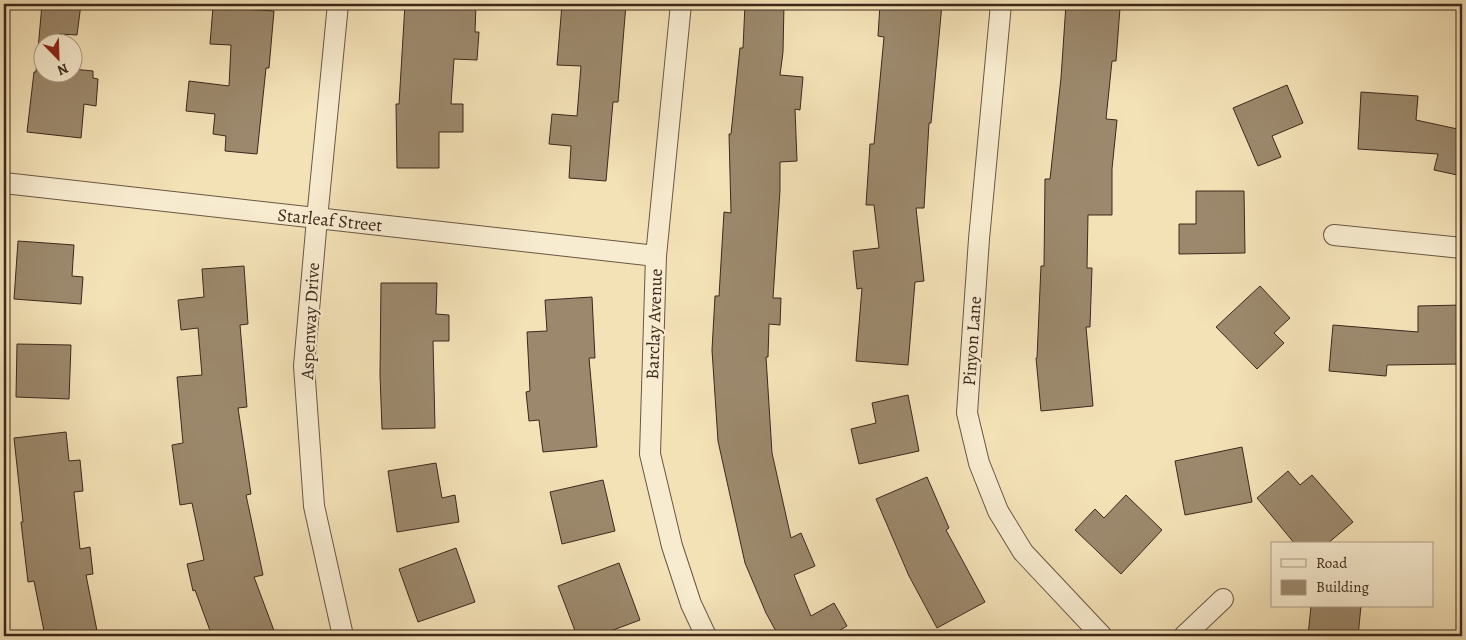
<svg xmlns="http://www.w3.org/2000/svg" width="1466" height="640" viewBox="0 0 1466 640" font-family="Alegreya,serif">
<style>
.building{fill:#9c896d;stroke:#3c281c}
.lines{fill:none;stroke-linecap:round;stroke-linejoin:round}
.minor-casing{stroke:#6a5643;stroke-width:22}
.minor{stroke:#f8ecd0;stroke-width:20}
.labels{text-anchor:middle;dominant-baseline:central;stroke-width:4.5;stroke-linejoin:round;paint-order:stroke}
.street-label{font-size:18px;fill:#3c281c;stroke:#f8ecd0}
</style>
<rect width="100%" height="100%" fill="#f4e2b7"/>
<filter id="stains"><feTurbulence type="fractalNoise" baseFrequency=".004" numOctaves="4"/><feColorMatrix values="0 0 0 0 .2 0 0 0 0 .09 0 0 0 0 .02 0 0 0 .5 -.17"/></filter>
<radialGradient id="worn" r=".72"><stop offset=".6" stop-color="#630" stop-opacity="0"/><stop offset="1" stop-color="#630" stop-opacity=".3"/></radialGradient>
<path class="building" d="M 42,4 L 81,4 L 77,35 L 59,34 L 58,42 L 42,42 L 42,72 L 72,72 L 72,69 L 93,71 L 93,78 L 98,79 L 96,106 L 84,104 L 81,138 L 27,132 L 34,72 L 36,72 Z
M 405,4 L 476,4 L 475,32 L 479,32 L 477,60 L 454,59 L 451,104 L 463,104 L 463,132 L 439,132 L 439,168 L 397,168 L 396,104 L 399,104 Z
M 562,4 L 626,4 L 618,102 L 613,102 L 606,181 L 569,178 L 571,146 L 549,144 L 552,114 L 577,116 L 581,66 L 557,65 Z
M 745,4 L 784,4 L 783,52 L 780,75 L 803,77 L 800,110 L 795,109 L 797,161 L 780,162 L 780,190 L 773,298 L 781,298 L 780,325 L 769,324 L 768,357 L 766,357 L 772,453 L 791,538 L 801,533 L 815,566 L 794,575 L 811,616 L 834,603 L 847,626 L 830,636 L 776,636 L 778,635 L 766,613 L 745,563 L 718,441 L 712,350 L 715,296 L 719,296 L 724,212 L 731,213 L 729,134 L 731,134 L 740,48 L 743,48 Z
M 880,4 L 942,4 L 931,123 L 929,123 L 924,208 L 916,208 L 924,281 L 915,282 L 908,365 L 856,361 L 862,288 L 857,289 L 853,251 L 879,248 L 874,205 L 866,205 L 870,144 L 874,144 L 884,37 L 878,36 Z
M 1066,4 L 1120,8 L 1116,61 L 1112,61 L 1106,119 L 1117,120 L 1112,169 L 1112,215 L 1088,215 L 1087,268 L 1092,268 L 1090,327 L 1086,327 L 1093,406 L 1041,411 L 1036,358 L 1037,358 L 1041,266 L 1044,266 L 1045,179 L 1050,179 L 1061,78 Z
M 213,7 L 274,11 L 269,68 L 266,68 L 257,154 L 225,151 L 226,136 L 213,134 L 215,114 L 186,111 L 189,81 L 229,86 L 231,45 L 210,44 Z
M 1287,85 L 1303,123 L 1272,136 L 1281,157 L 1258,166 L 1233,108 Z
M 1361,92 L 1418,96 L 1416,120 L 1462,130 L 1462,176 L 1434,170 L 1438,154 L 1358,149 Z
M 1196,191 L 1244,191 L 1245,253 L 1179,254 L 1179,224 L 1196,224 Z
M 18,241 L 74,245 L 72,276 L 83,277 L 81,304 L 14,299 Z
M 244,266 L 248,324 L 240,325 L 247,407 L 238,408 L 251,494 L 246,495 L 263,575 L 254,577 L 276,636 L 212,636 L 195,590 L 193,591 L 187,564 L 204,560 L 192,503 L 180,505 L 172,445 L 183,443 L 177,377 L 202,375 L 198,328 L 181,330 L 178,300 L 204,297 L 202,269 Z
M 381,283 L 437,283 L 436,314 L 449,315 L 449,341 L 433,341 L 435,428 L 382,429 L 380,375 Z
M 1260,286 L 1290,318 L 1274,333 L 1284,343 L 1257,369 L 1216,327 Z
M 592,297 L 595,358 L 589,358 L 597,447 L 543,452 L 539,420 L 529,421 L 526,392 L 530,391 L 527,332 L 547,331 L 545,300 Z
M 1462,305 L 1462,364 L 1387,365 L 1386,376 L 1329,371 L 1333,325 L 1418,332 L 1418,306 Z
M 17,344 L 71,345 L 69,399 L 16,397 Z
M 908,395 L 919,451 L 859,464 L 851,429 L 876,423 L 872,403 Z
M 66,432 L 69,461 L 80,460 L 83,491 L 74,492 L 80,549 L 90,547 L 93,574 L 86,575 L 98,636 L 45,636 L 34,581 L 28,582 L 21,522 L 23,522 L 14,438 Z
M 1242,447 L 1252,502 L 1185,515 L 1175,461 Z
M 436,463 L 442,498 L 455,495 L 459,522 L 397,532 L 388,471 Z
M 1288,471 L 1300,485 L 1312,475 L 1353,522 L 1327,544 L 1295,544 L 1257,498 Z
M 927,477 L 949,528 L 946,530 L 985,602 L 937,628 L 909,576 L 876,499 Z
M 603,480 L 615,531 L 562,544 L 550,492 Z
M 1126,495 L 1162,530 L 1121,574 L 1075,530 L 1095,509 L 1104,518 Z
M 456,548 L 475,602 L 418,622 L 399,569 Z
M 619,563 L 640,620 L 597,636 L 577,636 L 558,586 Z
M 1311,606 L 1361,606 L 1358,636 L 1308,636 Z"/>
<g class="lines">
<defs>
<path id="minor" d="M 338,4 L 317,219 L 304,366 L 314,506 L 343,636
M 681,4 L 656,256 L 650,454 L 672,546 L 691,604 L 706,636
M 1001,4 L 979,239 L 967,413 L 979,463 L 998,511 L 1023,552 L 1102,636
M 4,183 L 656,256
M 1334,235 L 1462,248
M 1184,636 L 1223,599"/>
</defs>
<use href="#minor" class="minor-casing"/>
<use href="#minor" class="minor"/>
</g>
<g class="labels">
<g class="street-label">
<text transform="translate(330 220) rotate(6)">Starleaf Street</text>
<text transform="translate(310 321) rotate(-87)">Aspenway Drive</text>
<text transform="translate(654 324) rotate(-88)">Barclay Avenue</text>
<text transform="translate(972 341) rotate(-86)">Pinyon Lane</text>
</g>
</g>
<rect width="1466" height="640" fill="none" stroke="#f4e2b7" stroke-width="20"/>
<rect x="5" y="5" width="1456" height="630" fill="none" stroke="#3c281c" stroke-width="2.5"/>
<rect x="10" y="10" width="1446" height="620" fill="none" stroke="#3c281c"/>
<rect x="1271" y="542" width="162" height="65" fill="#f8ecd0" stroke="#ad9e88"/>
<rect x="1281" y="559" width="25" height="8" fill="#f8ecd0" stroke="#ad9e88"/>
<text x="1316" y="568" font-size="15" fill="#3c281c">Road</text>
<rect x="1281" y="580" width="25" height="15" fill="#9c896d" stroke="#ad9e88"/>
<text x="1316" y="592" font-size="15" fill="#3c281c">Building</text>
<g transform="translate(58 58) rotate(157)"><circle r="24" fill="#f8ecd0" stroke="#ad9e88"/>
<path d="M0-4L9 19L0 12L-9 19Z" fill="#8f2418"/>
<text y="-8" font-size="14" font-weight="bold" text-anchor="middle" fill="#3c281c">N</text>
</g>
<rect width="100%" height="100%" filter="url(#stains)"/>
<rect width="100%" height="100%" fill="url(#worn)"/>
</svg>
